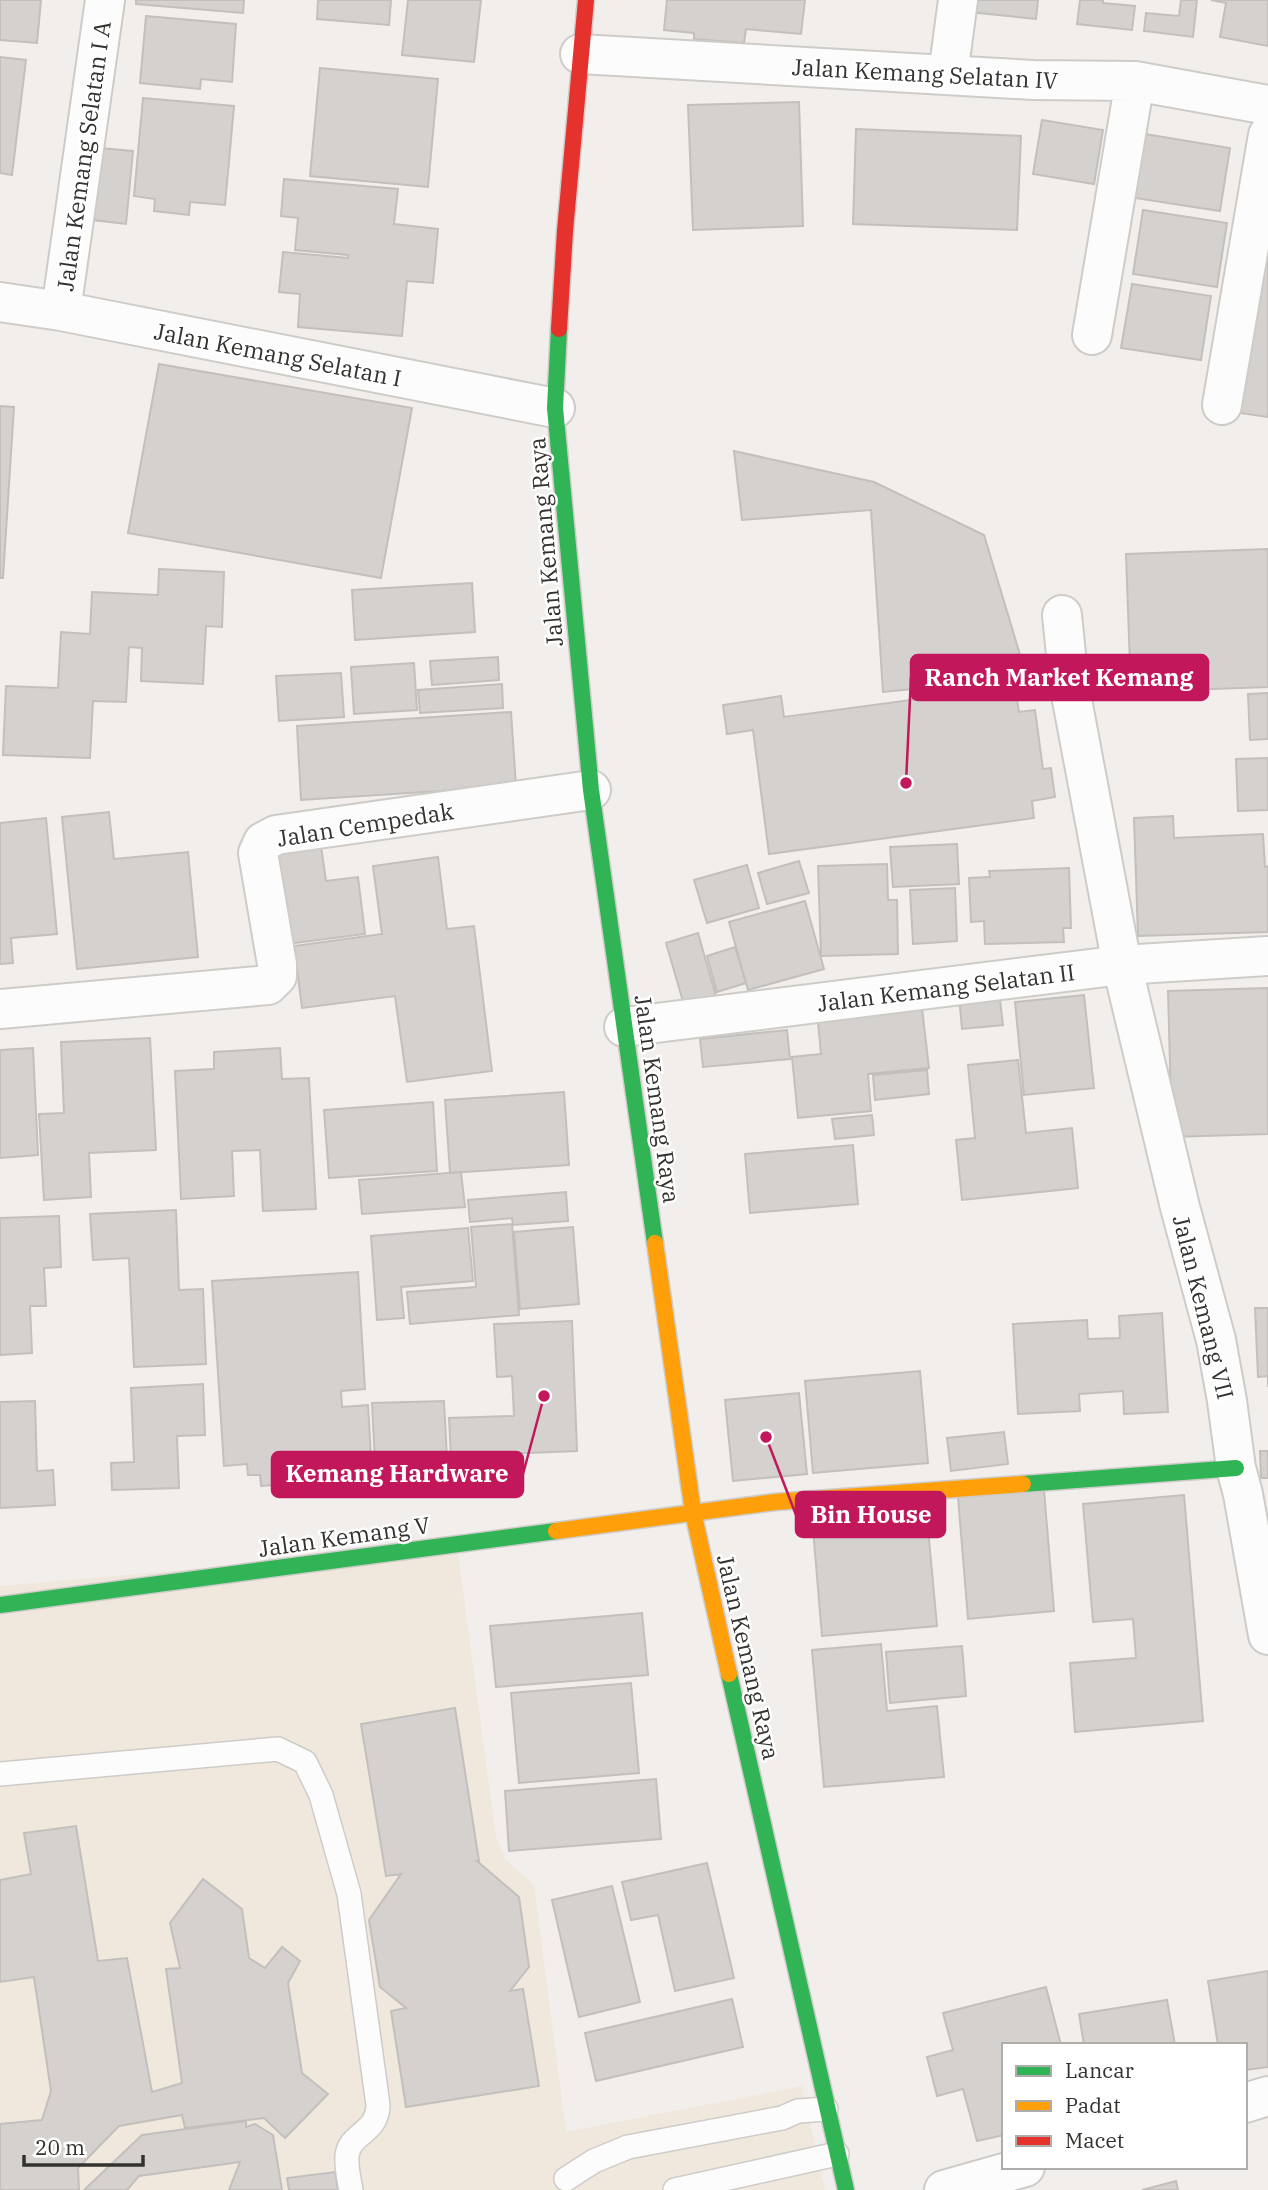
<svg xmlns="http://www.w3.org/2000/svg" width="1268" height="2190" viewBox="0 0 1268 2190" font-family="'IBM Plex Serif',serif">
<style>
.education{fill:#f0e8dc}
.building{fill:#d4d1cf;stroke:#c2bfbd;stroke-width:2}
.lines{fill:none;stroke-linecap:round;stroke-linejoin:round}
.lane-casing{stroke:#ceccc9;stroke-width:26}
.street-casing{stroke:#ceccc9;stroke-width:42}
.fast-casing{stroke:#ceccc9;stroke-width:19}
.slow-casing{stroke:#ceccc9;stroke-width:19}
.jam-casing{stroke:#ceccc9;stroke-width:19}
.lane{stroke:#fdfcfc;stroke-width:23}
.street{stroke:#fdfcfc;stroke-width:38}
.fast{stroke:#30b455;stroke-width:16}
.slow{stroke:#ff9f0a;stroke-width:16}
.jam{stroke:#e5322d;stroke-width:16}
.labels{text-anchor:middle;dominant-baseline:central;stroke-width:5;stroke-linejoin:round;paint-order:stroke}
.street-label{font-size:23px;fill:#34322f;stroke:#fff}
.leader{fill:none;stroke:#c2185b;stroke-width:2.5}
.callout-dot{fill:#c2185b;stroke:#fff;stroke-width:2.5}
.callout{fill:#c2185b;stroke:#c2185b;stroke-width:2.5}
.callout-label{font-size:24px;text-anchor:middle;font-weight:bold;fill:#fff}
</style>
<rect width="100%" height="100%" fill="#f1eeeb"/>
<path class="education" d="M 457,1546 L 496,1837 L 506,1860 L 534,1885 L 566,2132 L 802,2086 L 825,2190 L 0,2190 L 0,1586 Z"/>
<path class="building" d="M 0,0 L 41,0 L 37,43 L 0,40 Z
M 136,0 L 244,0 L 243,13 L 136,4 Z
M 318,0 L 391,0 L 389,25 L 317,19 Z
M 408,0 L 481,0 L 474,62 L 402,55 Z
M 667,0 L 805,0 L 801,34 L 746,29 L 744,43 L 694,39 L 694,33 L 664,30 Z
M 971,0 L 1038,0 L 1036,19 L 969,12 Z
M 1080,0 L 1103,0 L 1103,3 L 1135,6 L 1132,30 L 1077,24 Z
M 1181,0 L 1197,0 L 1193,37 L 1144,31 L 1146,13 L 1179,16 Z
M 1211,0 L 1268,0 L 1268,46 L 1220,37 L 1226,3 Z
M 146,16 L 236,24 L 232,82 L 201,79 L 200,89 L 140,83 Z
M 0,57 L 26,60 L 12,175 L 0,173 Z
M 320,68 L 438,79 L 428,187 L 310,176 Z
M 143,98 L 234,106 L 225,205 L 190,202 L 189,215 L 154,211 L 155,199 L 134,196 Z
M 799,102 L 803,226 L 693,230 L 688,105 Z
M 1042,120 L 1103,130 L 1094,184 L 1033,174 Z
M 856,129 L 1021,136 L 1017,230 L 853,224 Z
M 1145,134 L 1230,148 L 1220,211 L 1135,198 Z
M 100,148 L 133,151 L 126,224 L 93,220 Z
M 284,179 L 398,189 L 394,224 L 438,229 L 433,283 L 407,281 L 402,336 L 298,327 L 300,294 L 279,292 L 283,252 L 348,258 L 348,255 L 295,250 L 298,218 L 281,216 Z
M 1268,195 L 1268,417 L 1233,412 Z
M 1143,210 L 1227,223 L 1217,287 L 1133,274 Z
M 1132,284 L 1211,296 L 1201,360 L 1121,348 Z
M 159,364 L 412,408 L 381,578 L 128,533 Z
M 0,406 L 14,407 L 3,578 L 0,578 Z
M 734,451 L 874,482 L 984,535 L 1027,678 L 883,692 L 871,510 L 742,520 Z
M 1268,549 L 1268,687 L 1131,692 L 1126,554 Z
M 159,569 L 224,572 L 222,627 L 206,626 L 203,684 L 141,681 L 142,648 L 129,647 L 126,702 L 93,701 L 90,758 L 3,755 L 6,686 L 58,688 L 61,632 L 90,634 L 92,592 L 158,595 Z
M 472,583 L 475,632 L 355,640 L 352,590 Z
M 498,657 L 499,680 L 432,685 L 430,661 Z
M 414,663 L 417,710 L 354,714 L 351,667 Z
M 341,673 L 344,717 L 279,721 L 276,676 Z
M 502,684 L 503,708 L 420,713 L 418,690 Z
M 1015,686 L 1019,712 L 1035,710 L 1043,769 L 1051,768 L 1055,797 L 1032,801 L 1034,818 L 769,854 L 753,730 L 727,734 L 723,705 L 781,696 L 784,717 Z
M 1268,693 L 1268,739 L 1250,740 L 1248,694 Z
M 511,712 L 516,786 L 301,800 L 297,726 Z
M 1268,758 L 1268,810 L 1238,811 L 1236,759 Z
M 109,812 L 114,859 L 188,852 L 198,957 L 77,969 L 62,817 Z
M 1173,816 L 1174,838 L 1263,834 L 1265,867 L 1268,866 L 1268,932 L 1138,936 L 1134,818 Z
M 46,818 L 57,934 L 11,938 L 13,963 L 0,964 L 0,823 Z
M 957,844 L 959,884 L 893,887 L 890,847 Z
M 321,846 L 326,881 L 358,877 L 365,934 L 280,945 L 268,852 Z
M 438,857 L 447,929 L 474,926 L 492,1071 L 407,1082 L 395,996 L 302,1008 L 294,946 L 382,934 L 373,866 Z
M 799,861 L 809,893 L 767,904 L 758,873 Z
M 887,864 L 888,900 L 897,900 L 898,954 L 821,956 L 818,866 Z
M 747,865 L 759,908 L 707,923 L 694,880 Z
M 1069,868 L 1071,928 L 1063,928 L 1064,942 L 985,944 L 984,921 L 971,922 L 969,878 L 990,877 L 989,871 Z
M 955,888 L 957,941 L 913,944 L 910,890 Z
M 805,901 L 824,969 L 748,990 L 729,922 Z
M 698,933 L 716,996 L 684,1005 L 666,943 Z
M 735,947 L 746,983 L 717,992 L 707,956 Z
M 1268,988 L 1268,1134 L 1172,1137 L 1168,991 Z
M 999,992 L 1003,1025 L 962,1029 L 959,996 Z
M 1084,995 L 1094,1088 L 1024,1095 L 1015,1002 Z
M 921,1000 L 929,1068 L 868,1074 L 871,1111 L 798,1118 L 792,1057 L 821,1054 L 817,1011 Z
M 787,1030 L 790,1059 L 703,1067 L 700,1039 Z
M 150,1038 L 156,1150 L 89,1153 L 91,1197 L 44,1200 L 39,1114 L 64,1113 L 61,1042 Z
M 33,1048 L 38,1155 L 0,1158 L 0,1050 Z
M 280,1048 L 282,1079 L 309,1078 L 316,1209 L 263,1211 L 260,1150 L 232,1151 L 234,1196 L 181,1199 L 175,1071 L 214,1069 L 214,1052 Z
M 1018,1060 L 1026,1133 L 1072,1128 L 1078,1188 L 962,1200 L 956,1140 L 975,1138 L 968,1065 Z
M 927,1070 L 929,1094 L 875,1100 L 873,1075 Z
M 564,1092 L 569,1165 L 450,1173 L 445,1100 Z
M 433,1102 L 437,1171 L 329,1178 L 324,1110 Z
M 872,1115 L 874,1135 L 835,1139 L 832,1119 Z
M 853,1145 L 858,1204 L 750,1213 L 745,1154 Z
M 461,1172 L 465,1207 L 362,1214 L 359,1180 Z
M 566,1192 L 568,1221 L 513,1225 L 512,1218 L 470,1222 L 468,1200 Z
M 176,1210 L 179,1290 L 203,1289 L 206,1364 L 134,1367 L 129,1258 L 93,1260 L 90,1214 Z
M 59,1216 L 61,1267 L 44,1268 L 46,1306 L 30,1306 L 32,1353 L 0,1355 L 0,1218 Z
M 512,1224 L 519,1315 L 410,1324 L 407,1292 L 476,1287 L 471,1227 Z
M 573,1227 L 579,1304 L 520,1309 L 514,1232 Z
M 468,1228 L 473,1281 L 401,1287 L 404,1318 L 377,1320 L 371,1236 Z
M 358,1272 L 365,1389 L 341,1391 L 342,1407 L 368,1405 L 371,1457 L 330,1459 L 331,1470 L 313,1471 L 313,1482 L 261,1486 L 260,1475 L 248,1475 L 247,1464 L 224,1466 L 212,1281 Z
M 1255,1308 L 1268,1308 L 1268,1387 L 1268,1376 L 1258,1377 Z
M 1162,1313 L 1168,1412 L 1124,1414 L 1123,1391 L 1079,1394 L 1080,1411 L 1018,1414 L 1013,1324 L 1087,1320 L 1088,1339 L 1120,1338 L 1119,1316 Z
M 572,1321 L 577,1451 L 451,1456 L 449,1418 L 514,1416 L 512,1376 L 497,1377 L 494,1324 Z
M 920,1371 L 928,1463 L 813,1473 L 805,1381 Z
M 203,1384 L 205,1435 L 177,1436 L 179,1488 L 112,1490 L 111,1463 L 134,1462 L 131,1388 Z
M 799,1393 L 807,1474 L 733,1481 L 725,1400 Z
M 35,1401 L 37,1471 L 53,1470 L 55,1505 L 0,1508 L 0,1402 Z
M 444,1401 L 447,1459 L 375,1462 L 372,1403 Z
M 1004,1432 L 1008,1464 L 951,1471 L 947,1438 Z
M 1260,1451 L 1268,1451 L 1268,1478 L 1261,1478 Z
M 1044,1490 L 1054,1611 L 968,1619 L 958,1497 Z
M 1184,1495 L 1203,1721 L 1075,1732 L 1070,1663 L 1136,1658 L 1133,1619 L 1093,1622 L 1083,1504 Z
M 926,1507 L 937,1626 L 822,1636 L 812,1517 Z
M 642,1613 L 648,1675 L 496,1687 L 490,1626 Z
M 881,1644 L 887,1711 L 937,1706 L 944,1777 L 824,1787 L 812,1650 Z
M 962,1646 L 966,1696 L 890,1703 L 886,1652 Z
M 631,1683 L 639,1773 L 519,1783 L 511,1693 Z
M 455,1708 L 479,1861 L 477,1861 L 519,1897 L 529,1967 L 510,1991 L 523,1989 L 539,2086 L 406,2107 L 391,2011 L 406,2008 L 380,1987 L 369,1920 L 401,1874 L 386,1876 L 361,1724 Z
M 656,1779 L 661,1839 L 509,1851 L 505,1791 Z
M 76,1826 L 98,1961 L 127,1958 L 152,2092 L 182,2083 L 166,1969 L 180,1968 L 170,1923 L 203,1879 L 242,1909 L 249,1958 L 265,1968 L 282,1947 L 300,1961 L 288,1983 L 302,2073 L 328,2094 L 285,2138 L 264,2118 L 185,2128 L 182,2115 L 119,2126 L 78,2168 L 79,2190 L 0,2190 L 0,2124 L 42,2120 L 51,2091 L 34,1977 L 0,1982 L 0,1880 L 31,1874 L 24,1833 Z
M 707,1863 L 734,1978 L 675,1991 L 658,1915 L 631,1920 L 622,1882 Z
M 612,1886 L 640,2002 L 579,2017 L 552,1900 Z
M 1268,1971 L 1268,2067 L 1245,2070 L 1245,2045 L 1218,2045 L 1208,1981 Z
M 1046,1987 L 1061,2045 L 1004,2045 L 1004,2135 L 977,2141 L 963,2089 L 937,2096 L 927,2057 L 953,2050 L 943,2013 Z
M 732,1999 L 743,2047 L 596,2081 L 585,2033 Z
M 1167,2000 L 1175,2045 L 1084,2045 L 1079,2014 Z
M 246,2121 L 246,2127 L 255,2124 L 273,2135 L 282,2190 L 229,2190 L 240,2162 L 139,2176 L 127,2190 L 84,2190 L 142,2135 Z
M 335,2172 L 338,2190 L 289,2190 L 287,2178 Z
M 1176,2181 L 1178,2190 L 1142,2190 Z"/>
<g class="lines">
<defs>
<path id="lane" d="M 0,1774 L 278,1749 L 305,1762 L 321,1795 L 349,1894 L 378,2105 C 378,2133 349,2133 347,2156 C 346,2167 349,2179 351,2190
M 566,2179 L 594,2161 L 628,2147 L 782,2118 L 798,2111 L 826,2109
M 675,2190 L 837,2154"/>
<path id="street" d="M 580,54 L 1033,80 L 1135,81 L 1268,105
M 948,75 L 958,0
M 0,302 L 61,311 L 555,408
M 61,311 L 105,0
M 1092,335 L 1135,81
M 1222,405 L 1268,135
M 1062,615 L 1069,684 L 1122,965 L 1180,1207 L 1216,1340 L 1227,1401 L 1236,1468 L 1243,1494 L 1268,1635
M 0,1009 L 268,985 L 277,976 L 277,964 L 258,853 L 263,842 L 276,835 L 591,790
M 624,1027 L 1122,965 L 1268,956
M 1245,2103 L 1268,2096
M 944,2190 L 1025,2167"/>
<path id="fast" d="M 559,329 L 555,408 L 591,790 L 655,1243
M 1023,1484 L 1236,1468
M 0,1605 L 556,1531
M 729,1674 L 846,2190"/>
<path id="slow" d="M 655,1243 L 693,1512 L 729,1674
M 556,1531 L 775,1502 L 1023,1484"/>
<path id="jam" d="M 559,329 L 565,231 L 586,0"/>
</defs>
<use href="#lane" class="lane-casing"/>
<use href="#street" class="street-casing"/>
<use href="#fast" class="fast-casing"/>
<use href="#slow" class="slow-casing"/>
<use href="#jam" class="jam-casing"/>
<use href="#lane" class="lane"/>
<use href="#street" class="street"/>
<use href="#fast" class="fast"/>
<use href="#slow" class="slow"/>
<use href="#jam" class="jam"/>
</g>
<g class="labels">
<g class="street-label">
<text transform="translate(925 73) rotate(3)">Jalan Kemang Selatan IV</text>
<text transform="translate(83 156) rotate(-82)">Jalan Kemang Selatan I A</text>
<text transform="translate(278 354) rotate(11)">Jalan Kemang Selatan I</text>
<text transform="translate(545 542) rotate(-95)">Jalan Kemang Raya</text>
<text transform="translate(365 824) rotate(-9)">Jalan Cempedak</text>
<text transform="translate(946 987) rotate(-7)">Jalan Kemang Selatan II</text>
<text transform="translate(658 1099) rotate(82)">Jalan Kemang Raya</text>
<text transform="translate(1204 1307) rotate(76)">Jalan Kemang VII</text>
<text transform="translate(344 1536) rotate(-8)">Jalan Kemang V</text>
<text transform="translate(749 1657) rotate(77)">Jalan Kemang Raya</text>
</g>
</g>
<path class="leader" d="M906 783L911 677M544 1396L523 1474M766 1437L796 1515"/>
<g class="callout-dot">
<circle cx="906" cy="783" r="7"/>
<circle cx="544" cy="1396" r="7"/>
<circle cx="766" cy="1437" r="7"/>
</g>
<g class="callout">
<rect x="911" y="655" width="297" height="45" rx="7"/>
<rect x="272" y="1452" width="251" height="45" rx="7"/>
<rect x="796" y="1492" width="149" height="45" rx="7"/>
</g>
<g class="callout-label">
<text x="1059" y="686">Ranch Market Kemang</text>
<text x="397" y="1482">Kemang Hardware</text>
<text x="871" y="1523">Bin House</text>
</g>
<rect x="1002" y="2043" width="245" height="126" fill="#ffffff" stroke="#aeadac" stroke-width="2"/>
<rect x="1016" y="2066" width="35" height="10" fill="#30b455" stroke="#aeadac" stroke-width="2"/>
<text x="1065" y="2078" font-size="21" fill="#34322f">Lancar</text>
<rect x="1016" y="2101" width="35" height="10" fill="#ff9f0a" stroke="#aeadac" stroke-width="2"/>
<text x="1065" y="2113" font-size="21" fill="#34322f">Padat</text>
<rect x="1016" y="2136" width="35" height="10" fill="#e5322d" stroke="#aeadac" stroke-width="2"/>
<text x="1065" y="2148" font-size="21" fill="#34322f">Macet</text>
<path d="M24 2155v10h119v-10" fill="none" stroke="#34322f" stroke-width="3.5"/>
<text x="35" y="2155" font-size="21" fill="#34322f" stroke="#ffffff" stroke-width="5" paint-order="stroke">20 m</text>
</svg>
